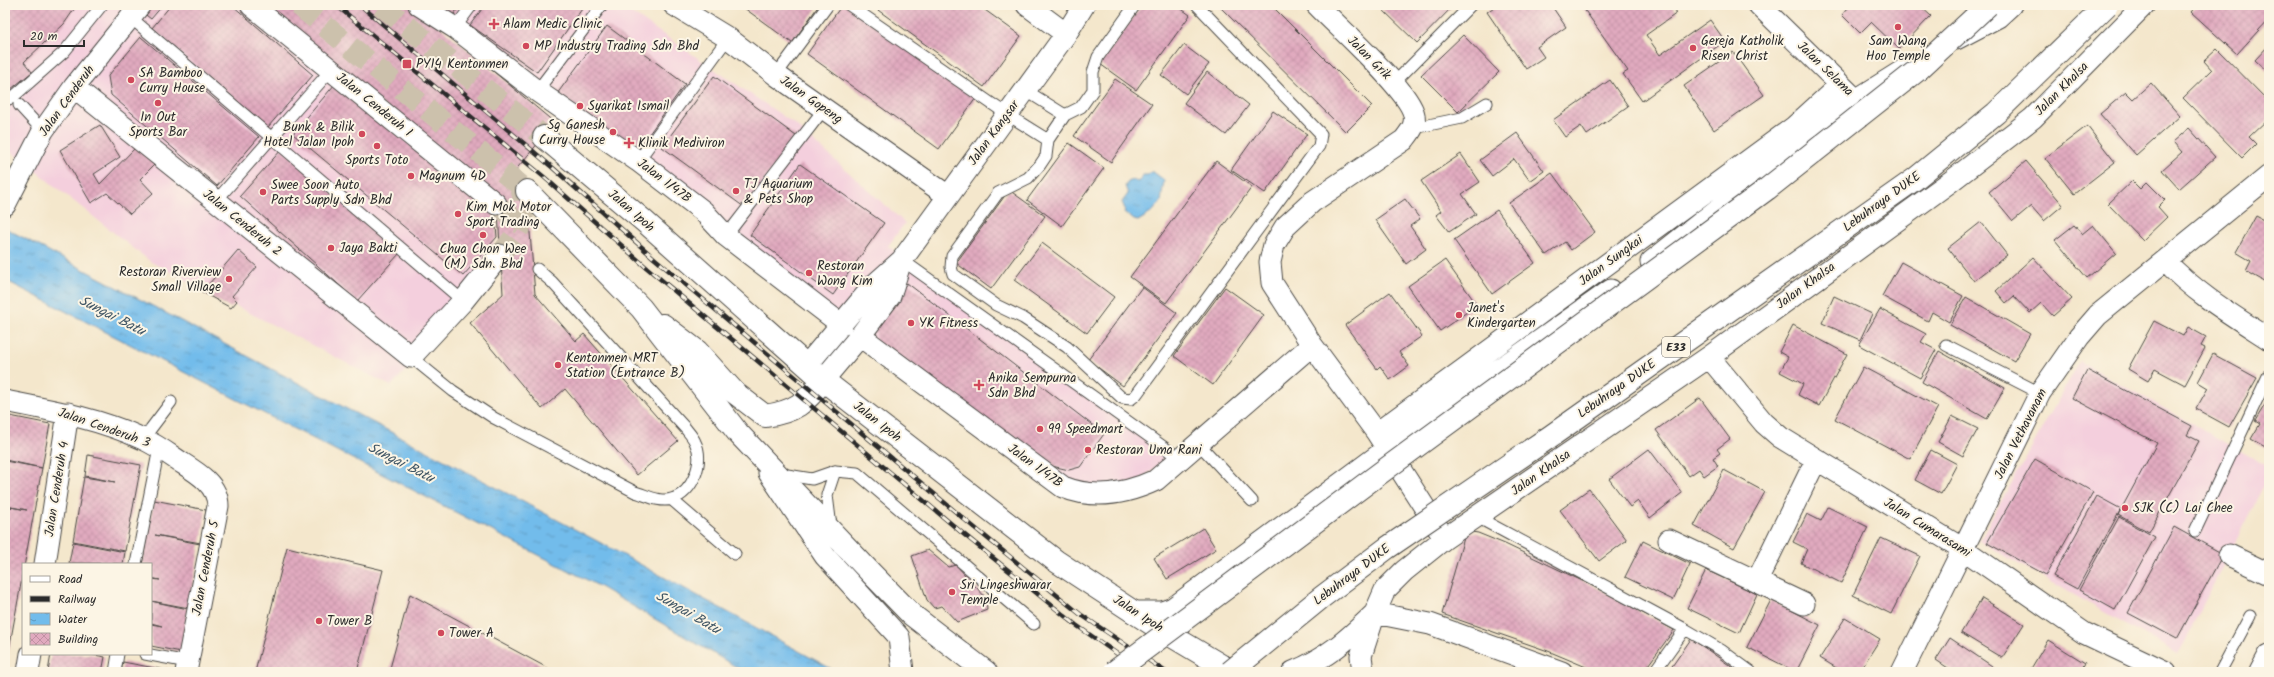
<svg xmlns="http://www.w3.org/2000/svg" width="2274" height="677" viewBox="0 0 2274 677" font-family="Kalam,sans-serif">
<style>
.built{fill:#f4cfdd}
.water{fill:url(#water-ripples);stroke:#4e748b}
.building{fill:url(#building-cross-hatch)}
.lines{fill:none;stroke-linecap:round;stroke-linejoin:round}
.minor-tunnel{stroke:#ccc1ac;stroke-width:21;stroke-dasharray:21 10;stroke-linecap:butt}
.primary-tunnel{stroke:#ccc1ac;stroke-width:22;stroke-dasharray:22 11;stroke-linecap:butt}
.service-casing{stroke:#494743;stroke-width:13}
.minor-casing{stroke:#494743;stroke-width:23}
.primary-casing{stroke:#494743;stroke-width:24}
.service{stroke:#fff;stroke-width:11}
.minor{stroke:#fff;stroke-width:21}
.primary{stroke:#fff;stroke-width:22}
.rail-casing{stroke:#2b2b2b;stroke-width:4.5}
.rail{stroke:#fcf5e5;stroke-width:3;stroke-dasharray:9;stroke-linecap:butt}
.motorway-bridge-casing{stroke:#494743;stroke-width:24;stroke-linecap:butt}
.motorway-bridge{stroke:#fff;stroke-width:22}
.poi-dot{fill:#d1495b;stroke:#fcf5e5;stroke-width:1.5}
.labels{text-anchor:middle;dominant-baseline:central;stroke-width:4;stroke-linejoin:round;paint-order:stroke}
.shield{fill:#fcf5e5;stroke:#6a6863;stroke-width:1}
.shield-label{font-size:12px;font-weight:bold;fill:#2b2b2b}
.poi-label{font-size:13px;fill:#2b2b2b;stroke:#fcf5e5;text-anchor:start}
.street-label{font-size:13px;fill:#2b2b2b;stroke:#fcf5e5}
.water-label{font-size:14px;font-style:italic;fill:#405665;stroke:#fcf5e5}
</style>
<defs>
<pattern id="water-ripples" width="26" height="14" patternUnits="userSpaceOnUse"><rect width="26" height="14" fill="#72bceb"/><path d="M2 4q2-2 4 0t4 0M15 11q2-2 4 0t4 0" fill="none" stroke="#5e99bf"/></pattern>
<pattern id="building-cross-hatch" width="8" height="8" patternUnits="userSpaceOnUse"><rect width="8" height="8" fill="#e1aabf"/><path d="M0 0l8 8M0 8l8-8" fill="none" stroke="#c192a4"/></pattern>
</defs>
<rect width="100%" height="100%" fill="#fcf5e5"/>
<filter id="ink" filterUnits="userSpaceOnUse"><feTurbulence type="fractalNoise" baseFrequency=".025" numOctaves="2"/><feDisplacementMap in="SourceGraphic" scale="8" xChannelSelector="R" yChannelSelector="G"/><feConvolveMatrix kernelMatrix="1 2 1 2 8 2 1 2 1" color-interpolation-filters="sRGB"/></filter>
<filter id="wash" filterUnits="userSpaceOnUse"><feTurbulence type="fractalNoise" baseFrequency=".012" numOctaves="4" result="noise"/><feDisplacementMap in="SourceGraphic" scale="16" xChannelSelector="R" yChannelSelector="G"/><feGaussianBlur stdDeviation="0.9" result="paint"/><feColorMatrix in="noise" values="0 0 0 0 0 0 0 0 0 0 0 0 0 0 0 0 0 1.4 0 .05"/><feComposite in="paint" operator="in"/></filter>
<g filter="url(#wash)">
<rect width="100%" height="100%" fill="#f4e7cc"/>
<path class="built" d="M 5,5 L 243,5 L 494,211 L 493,280 L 391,386 L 151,262 L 5,147 Z
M 425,5 L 620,5 L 796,125 L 905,223 L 888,246 L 1168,457 L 1138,482 L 1064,495 Z
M 2080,361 L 2269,467 L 2269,475 L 2178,654 L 1979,541 Z"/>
<path class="water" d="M 1152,171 L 1164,180 L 1161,202 L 1151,213 L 1138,221 L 1134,220 L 1124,212 L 1125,209 L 1122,202 L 1128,194 L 1125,186 L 1128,182 L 1133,180 L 1138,182 L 1143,175 L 1148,175 Z
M 5,228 L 614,550 L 837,672 L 745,672 L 597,585 L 5,280 Z"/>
<g id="blocks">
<path class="building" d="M 5,5 L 77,5 L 64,24 L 24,62 L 32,72 L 5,94 Z
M 148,5 L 163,5 L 151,19 L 142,12 Z
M 171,5 L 232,5 L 313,75 L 268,127 L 152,28 Z
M 259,5 L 414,5 L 555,123 L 513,173 L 526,184 L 535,294 L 576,341 L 584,334 L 678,441 L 637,475 L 565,389 L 542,409 L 470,323 L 503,294 L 497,197 Z
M 434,5 L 460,5 L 452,17 Z
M 485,5 L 576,5 L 582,9 L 537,72 L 470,25 Z
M 740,5 L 819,5 L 792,43 Z
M 842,5 L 847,5 L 976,98 L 939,149 L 807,54 Z
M 871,5 L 978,5 L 1021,36 L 984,87 Z
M 1142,5 L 1176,5 L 1190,15 L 1136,90 L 1100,64 Z
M 1218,5 L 1271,5 L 1372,106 L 1346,132 Z
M 1382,5 L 1454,5 L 1417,43 L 1380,7 Z
M 1497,5 L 1551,5 L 1566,27 L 1537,47 L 1544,57 L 1526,69 L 1487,12 Z
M 1581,5 L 1672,5 L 1677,13 L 1646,35 L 1660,55 L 1710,20 L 1725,41 L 1642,101 L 1623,74 L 1628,71 Z
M 1845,5 L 1919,5 L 1931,16 L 1899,49 L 1871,22 L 1860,33 L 1842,15 L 1848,8 Z
M 2197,5 L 2262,5 L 2269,12 L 2269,19 L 2237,54 L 2191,12 Z
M 607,26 L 685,84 L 636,152 L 557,94 Z
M 1463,35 L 1499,72 L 1458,112 L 1421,75 Z
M 141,37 L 259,137 L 217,186 L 111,95 L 108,76 Z
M 1184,45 L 1209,64 L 1186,94 L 1161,75 Z
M 2269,45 L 2269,73 L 2255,60 Z
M 2217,49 L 2269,102 L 2269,118 L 2249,137 L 2256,144 L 2242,158 L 2183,98 L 2212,70 L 2204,61 Z
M 1733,52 L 1764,95 L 1714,130 L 1684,86 Z
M 1207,72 L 1249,105 L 1226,135 L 1184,103 Z
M 714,76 L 796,136 L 744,207 L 662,147 Z
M 1115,79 L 1152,104 L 1111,162 L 1074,136 Z
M 1610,80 L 1628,106 L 1587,135 L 1581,126 L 1565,137 L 1553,120 Z
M 2151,83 L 2180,116 L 2136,155 L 2100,114 L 2126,92 L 2133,99 Z
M 335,84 L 495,216 L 497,237 L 463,276 L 293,134 Z
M 1273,111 L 1307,134 L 1265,193 L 1231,170 Z
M 100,125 L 120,157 L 94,174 L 100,184 L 136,147 L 155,164 L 140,179 L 153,193 L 130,214 L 107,193 L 91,203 L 60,150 Z
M 2087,126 L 2115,162 L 2074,194 L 2045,158 Z
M 2189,128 L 2215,157 L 2179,189 L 2162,170 L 2182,152 L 2173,142 Z
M 1517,133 L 1544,171 L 1530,181 L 1514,159 L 1492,176 L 1480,160 Z
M 1069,143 L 1104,168 L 1062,226 L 1027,200 Z
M 282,149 L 399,254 L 357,301 L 240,196 Z
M 1461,154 L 1480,182 L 1462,194 L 1476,214 L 1449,232 L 1436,215 L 1441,211 L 1421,181 Z
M 1216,161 L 1252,187 L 1166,303 L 1130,277 Z
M 2026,161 L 2063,205 L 2044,221 L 2031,206 L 2013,221 L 1989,192 Z
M 800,164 L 884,223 L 833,295 L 750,235 Z
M 1552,173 L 1595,232 L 1571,250 L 1565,242 L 1546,255 L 1509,203 Z
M 2132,181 L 2140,189 L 2147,182 L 2165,200 L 2158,207 L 2167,217 L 2143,240 L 2108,204 Z
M 1009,190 L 1045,216 L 991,289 L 956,263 Z
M 1405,199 L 1420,219 L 1410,226 L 1426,249 L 1406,264 L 1375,220 Z
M 1497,210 L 1535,263 L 1492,294 L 1454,240 Z
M 2256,216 L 2269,223 L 2269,284 L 2246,271 L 2251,261 L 2236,252 Z
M 1981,222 L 2007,255 L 1974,281 L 1948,248 Z
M 2074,225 L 2082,234 L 2093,225 L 2116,253 L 2087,278 L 2055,240 Z
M 1042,243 L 1114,297 L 1087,333 L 1014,280 Z
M 238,250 L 257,267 L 232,296 L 237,301 L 231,308 L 202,292 Z
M 2033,257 L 2072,299 L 2053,316 L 2041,303 L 2030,313 L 2014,296 L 2006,303 L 1996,291 Z
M 1445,260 L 1477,305 L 1440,331 L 1408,286 Z
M 1901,262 L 1963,296 L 1949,322 L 1932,312 L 1928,321 L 1882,296 Z
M 907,283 L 1104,434 L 1080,467 L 1069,470 L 1043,464 L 876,341 L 876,325 Z
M 1142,287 L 1177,313 L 1123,386 L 1088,360 Z
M 1225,287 L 1264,315 L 1213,385 L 1174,356 Z
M 1390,292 L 1422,336 L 1399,352 L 1409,366 L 1390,380 L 1380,366 L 1377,369 L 1345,325 Z
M 1834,296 L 1872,314 L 1860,340 L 1822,323 Z
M 1966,297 L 2030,334 L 2014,361 L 1950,325 Z
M 1880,309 L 1926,334 L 1921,342 L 1936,350 L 1920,378 L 1859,345 Z
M 2154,321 L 2183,336 L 2188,327 L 2206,337 L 2201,346 L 2205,348 L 2185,385 L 2155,369 L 2148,381 L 2128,369 Z
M 1793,325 L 1847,354 L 1819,406 L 1798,395 L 1803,384 L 1780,372 L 1788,357 L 1779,352 Z
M 1939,351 L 2005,388 L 1987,419 L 1922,382 Z
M 2213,354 L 2257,378 L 2229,427 L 2196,409 L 2208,388 L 2198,382 Z
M 1863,367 L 1938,407 L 1910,459 L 1835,419 Z
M 2087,370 L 2192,426 L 2187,435 L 2199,441 L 2149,532 L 2118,515 L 2157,443 L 2072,398 Z
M 1700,398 L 1730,439 L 1717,449 L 1720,453 L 1713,458 L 1718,466 L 1704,476 L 1699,469 L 1689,476 L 1656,430 Z
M 2269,398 L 2269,449 L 2251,439 L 2260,424 L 2255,421 Z
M 5,415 L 50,424 L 42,468 L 5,460 Z
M 1952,416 L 1978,429 L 1963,456 L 1938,442 Z
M 1649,449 L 1682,493 L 1650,518 L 1638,501 L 1630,507 L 1609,479 Z
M 1931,450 L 1957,464 L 1941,494 L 1915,480 Z
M 88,455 L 141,465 L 125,551 L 73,541 L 84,477 L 115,482 L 85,476 Z
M 2035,459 L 2093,492 L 2046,575 L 1987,543 Z
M 5,461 L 42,468 L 6,666 L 5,506 L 27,510 L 5,506 Z
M 1724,470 L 1765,492 L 1734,548 L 1694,526 Z
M 1589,489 L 1627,540 L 1599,561 L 1560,510 Z
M 2097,496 L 2121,509 L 2077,589 L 2053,576 Z
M 154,500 L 206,510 L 201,543 L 155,535 L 200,544 L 189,608 L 151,601 L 151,579 L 160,580 L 151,578 L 151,564 L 142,564 Z
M 1828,507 L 1868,527 L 1841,583 L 1801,563 L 1807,549 L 1793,542 L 1807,514 L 1821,521 Z
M 2119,517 L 2155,537 L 2115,610 L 2079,590 Z
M 2174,527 L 2223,554 L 2177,639 L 2128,613 Z
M 1203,528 L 1216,549 L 1167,579 L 1154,558 Z
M 1466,531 L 1478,533 L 1505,544 L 1597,588 L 1674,630 L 1643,672 L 1598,672 L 1548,651 L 1442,614 Z
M 1881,538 L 1920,556 L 1891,614 L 1853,595 Z
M 1643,541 L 1690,564 L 1673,600 L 1625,577 Z
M 73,542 L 125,552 L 123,564 L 69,563 Z
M 287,547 L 383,570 L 357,672 L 255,672 Z
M 928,550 L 948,567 L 956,565 L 986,598 L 987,610 L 957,622 L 942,606 L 934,608 L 927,600 L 912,556 Z
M 1706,570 L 1757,594 L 1739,633 L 1687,608 Z
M 410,594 L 555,672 L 389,672 Z
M 1982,598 L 2024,624 L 2002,658 L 1961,633 Z
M 1771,600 L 1820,625 L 1796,672 L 1747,647 Z
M 151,601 L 188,609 L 181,652 L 151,646 L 151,624 L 162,626 L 151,623 Z
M 1845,618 L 1880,639 L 1859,672 L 1843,672 L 1820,658 Z
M 1950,638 L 1998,670 L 1997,672 L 1954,672 L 1936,660 Z
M 1691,639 L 1705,648 L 1739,672 L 1668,672 Z
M 2048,640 L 2085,663 L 2080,672 L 2029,672 Z
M 51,654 L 90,654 L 105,657 L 102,672 L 48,672 Z
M 123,662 L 171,671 L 170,672 L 121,672 Z"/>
</g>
</g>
<g filter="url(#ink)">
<use href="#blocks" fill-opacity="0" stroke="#494743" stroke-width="1"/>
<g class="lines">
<path class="minor-tunnel" d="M 496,204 L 522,225
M 500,255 C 523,225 527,225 521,187"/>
<path class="primary-tunnel" d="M 299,5 L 527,191
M 381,5 L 544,137"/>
<defs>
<path id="service" d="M 849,5 L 1008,115 L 1048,140
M 1135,5 L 1098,57 L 1093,72 L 1093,90 L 1081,107 L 1065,115 L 1048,140 L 1046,156 L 1040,165 L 1028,178 L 998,193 L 952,256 L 951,267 L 953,274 L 996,305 L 1023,318 L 1067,347 L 1122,398 L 1131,399 L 1136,395 L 1319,146 L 1321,134 L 1197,5
M 130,17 L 463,301
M 455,28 L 472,5
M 776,75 L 828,5
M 1394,83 L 1471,5
M 1025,90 L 1065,115
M 537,91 L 602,5
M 5,100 L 12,98 L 64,52 L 102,5
M 19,105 L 43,131
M 1414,128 L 1462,118 L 1487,103
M 638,161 L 728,38
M 215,202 L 331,70
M 726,236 L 824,109
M 902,260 L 1179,458
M 1946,345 L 2040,393
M 411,357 L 453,391 L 494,418 L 635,492 C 646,495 660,503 672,499 C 693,493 705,461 695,442 C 693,437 689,433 686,429 L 552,282 L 537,269
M 143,439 L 171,402
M 1198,443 L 1252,501
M 781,474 L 812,479 L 835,471 L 857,473 L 1034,624
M 671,499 L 735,554
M 1477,517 L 1685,629 L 1721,650 L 1751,672
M 831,527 L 827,495 L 835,471
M 2195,531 L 2269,374
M 136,564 L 159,448
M 145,654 L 188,662
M 115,672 L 118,654
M 1654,672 L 1685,629
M 2220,672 L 2250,616"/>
<path id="minor" d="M 251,5 L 496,204
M 419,5 L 455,28 L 537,91 L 638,161 L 703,211 L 726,236 L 842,325
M 674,5 L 728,38 L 776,75 L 948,196
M 1027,5 L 1066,34
M 1317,5 C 1337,26 1410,91 1414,115 C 1416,126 1410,132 1404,140 L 1312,202 L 1285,227 L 1274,245 L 1270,262 L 1272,283 L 1312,345 L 1377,433 L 1441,533
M 1759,5 L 1850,94
M 1956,39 L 1998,17 L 2011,5
M 74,87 L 411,357 L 463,301 L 500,255
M 5,205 L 43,131 L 74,87 L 140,5
M 2165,261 C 2195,293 2232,315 2269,339
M 1651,262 L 1856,100 L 1910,66
M 860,336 L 1063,487 C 1095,500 1126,494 1156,480 L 1312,345
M 1709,357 L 1764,423 L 1780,437 L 1963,549 L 2084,633 L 2166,672
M 807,365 L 875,284 L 902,260 L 1066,34 L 1084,5
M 823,380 L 860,336 L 890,296 L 901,261
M 5,401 C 51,410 100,419 143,439 C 157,445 170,455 182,463 C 198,473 218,485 218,506 L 186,672
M 1377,433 L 1794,127 L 1840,85
M 769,473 L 825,556 L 899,637 L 903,672
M 1669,540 L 1804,604
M 2229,555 L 2269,574
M 45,564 L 68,413
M 1757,581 L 1816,460
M 1133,612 L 1162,612 L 1173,608 L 1387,449 L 1611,290
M 1375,613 L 1430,624 L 1562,672
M 28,672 L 31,654
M 1293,672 C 1327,658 1347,640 1373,615
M 1363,672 L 1361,656 L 1375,613 L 1385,590 L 1404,571 L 1444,539 L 1709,357 L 1950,182 L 2033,118 L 2144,5
M 1902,672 L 2040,393 L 2079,337 L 2098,315 L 2269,176
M 2260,672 L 2269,655"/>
<path id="primary" d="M 544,137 L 644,221 L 823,380 L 1056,561 L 1155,626 L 1222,666 L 1237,672
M 527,191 L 641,308 L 738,433 L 871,573 L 912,615 L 986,672
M 663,325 L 697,351 L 735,393 L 765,416 C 794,412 806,403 823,380"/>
</defs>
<use href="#service" class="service-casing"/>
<use href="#minor" class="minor-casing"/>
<use href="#primary" class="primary-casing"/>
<use href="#service" class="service"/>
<use href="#minor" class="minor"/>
<use href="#primary" class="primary"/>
<defs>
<path id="rail" d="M 336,5 L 544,177 L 646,267 L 961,532 L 1076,625 L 1143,672
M 360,5 L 553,168 L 654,258 L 970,524 L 1080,614 L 1166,672"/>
</defs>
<use href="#rail" class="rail-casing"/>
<use href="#rail" class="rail"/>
<defs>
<path id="motorway-bridge" d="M 1114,672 L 1383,471 L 1767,189 L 1919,69 L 1988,5
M 1230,672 L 1322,597 L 1387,548 L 1551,436 L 1915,179 L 1996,113 L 2107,5"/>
</defs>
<use href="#motorway-bridge" class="motorway-bridge-casing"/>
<use href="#motorway-bridge" class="motorway-bridge"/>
</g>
</g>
<g class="poi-dot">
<path d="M492 18h4v4h4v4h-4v4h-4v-4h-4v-4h4z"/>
<circle cx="1898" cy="27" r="4"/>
<circle cx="526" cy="46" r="4"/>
<circle cx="1693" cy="48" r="4"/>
<rect x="402" y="59" width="10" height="10" rx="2"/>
<circle cx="131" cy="80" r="4"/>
<circle cx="158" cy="103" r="4"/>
<circle cx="580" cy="106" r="4"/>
<circle cx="613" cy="132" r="4"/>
<circle cx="362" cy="134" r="4"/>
<path d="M627 137h4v4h4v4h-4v4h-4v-4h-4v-4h4z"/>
<circle cx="377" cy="146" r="4"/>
<circle cx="411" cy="176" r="4"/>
<circle cx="736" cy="191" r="4"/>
<circle cx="263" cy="192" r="4"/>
<circle cx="458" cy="214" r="4"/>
<circle cx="483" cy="235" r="4"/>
<circle cx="331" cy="248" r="4"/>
<circle cx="809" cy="273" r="4"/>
<circle cx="229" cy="279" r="4"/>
<circle cx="1459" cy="315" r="4"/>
<circle cx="911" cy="323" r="4"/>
<circle cx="558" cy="365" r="4"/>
<path d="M977 379h4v4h4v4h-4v4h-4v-4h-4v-4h4z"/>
<circle cx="1040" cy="429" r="4"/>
<circle cx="1088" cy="450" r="4"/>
<circle cx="2125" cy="508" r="4"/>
<circle cx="952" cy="592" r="4"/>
<circle cx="319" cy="621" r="4"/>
<circle cx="441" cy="633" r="4"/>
</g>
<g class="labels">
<rect class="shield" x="1662" y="337" width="28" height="20" rx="3"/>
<g class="shield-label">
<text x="1676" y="347">E33</text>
</g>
<g class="poi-label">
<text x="503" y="24">Alam Medic Clinic</text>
<text x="1701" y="41">Gereja Katholik<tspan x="1701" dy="15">Risen Christ</tspan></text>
<text x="1898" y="41" text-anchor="middle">Sam Wang<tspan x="1898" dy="15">Hoo Temple</tspan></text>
<text x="534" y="46">MP Industry Trading Sdn Bhd</text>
<text x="416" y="64">PY14 Kentonmen</text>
<text x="139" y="73">SA Bamboo<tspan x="139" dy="15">Curry House</tspan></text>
<text x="588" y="106">Syarikat Ismail</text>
<text x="158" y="117" text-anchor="middle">In Out<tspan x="158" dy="15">Sports Bar</tspan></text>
<text x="605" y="125" text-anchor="end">Sg Ganesh<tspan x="605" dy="15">Curry House</tspan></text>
<text x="354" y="127" text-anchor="end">Bunk &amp; Bilik<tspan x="354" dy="15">Hotel Jalan Ipoh</tspan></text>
<text x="638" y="143">Klinik Mediviron</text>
<text x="377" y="160" text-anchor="middle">Sports Toto</text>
<text x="419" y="176">Magnum 4D</text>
<text x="744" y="184">TJ Aquarium<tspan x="744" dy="15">&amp; Pets Shop</tspan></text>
<text x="271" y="185">Swee Soon Auto<tspan x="271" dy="15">Parts Supply Sdn Bhd</tspan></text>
<text x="466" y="207">Kim Mok Motor<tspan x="466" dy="15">Sport Trading</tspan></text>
<text x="339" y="248">Jaya Bakti</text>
<text x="483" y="249" text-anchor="middle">Chua Chon Wee<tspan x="483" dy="15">(M) Sdn. Bhd</tspan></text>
<text x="817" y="266">Restoran<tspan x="817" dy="15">Wong Kim</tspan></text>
<text x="221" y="272" text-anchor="end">Restoran Riverview<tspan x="221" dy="15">Small Village</tspan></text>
<text x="1467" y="308">Janet's<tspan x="1467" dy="15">Kindergarten</tspan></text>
<text x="919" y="323">YK Fitness</text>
<text x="566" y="358">Kentonmen MRT<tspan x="566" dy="15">Station (Entrance B)</tspan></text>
<text x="988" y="378">Anika Sempurna<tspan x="988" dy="15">Sdn Bhd</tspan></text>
<text x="1048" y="429">99 Speedmart</text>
<text x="1096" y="450">Restoran Uma Rani</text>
<text x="2133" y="508">SJK (C) Lai Chee</text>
<text x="960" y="585">Sri Lingeshwarar<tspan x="960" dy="15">Temple</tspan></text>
<text x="327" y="621">Tower B</text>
<text x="449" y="633">Tower A</text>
</g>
<g class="street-label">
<text transform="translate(1369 58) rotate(45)">Jalan Grik</text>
<text transform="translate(1825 69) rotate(44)">Jalan Selama</text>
<text transform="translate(2062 89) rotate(-45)">Jalan Khalsa</text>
<text transform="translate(811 100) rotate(35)">Jalan Gopeng</text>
<text transform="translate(67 101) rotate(-54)">Jalan Cenderuh</text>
<text transform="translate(374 105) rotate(39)">Jalan Cenderuh 1</text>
<text transform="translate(994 133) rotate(-54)">Jalan Kangsar</text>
<text transform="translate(664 181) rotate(37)">Jalan 1/47B</text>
<text transform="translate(1882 202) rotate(-36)">Lebuhraya DUKE</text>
<text transform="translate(631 211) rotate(41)">Jalan Ipoh</text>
<text transform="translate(242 223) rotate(39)">Jalan Cenderuh 2</text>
<text transform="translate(1611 261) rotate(-36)">Jalan Sungkai</text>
<text transform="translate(1806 286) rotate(-36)">Jalan Khalsa</text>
<text transform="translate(1617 389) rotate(-35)">Lebuhraya DUKE</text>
<text transform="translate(877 422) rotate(38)">Jalan Ipoh</text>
<text transform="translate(104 428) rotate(19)">Jalan Cenderuh 3</text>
<text transform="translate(2021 434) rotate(-63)">Jalan Vethavanam</text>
<text transform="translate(1035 466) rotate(36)">Jalan 1/47B</text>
<text transform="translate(1541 473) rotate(-35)">Jalan Khalsa</text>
<text transform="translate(57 489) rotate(-81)">Jalan Cenderuh 4</text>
<text transform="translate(1927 528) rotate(32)">Jalan Cumarasami</text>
<text transform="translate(206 568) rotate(-79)">Jalan Cenderuh 5</text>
<text transform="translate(1352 575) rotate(-37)">Lebuhraya DUKE</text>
<text transform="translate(1138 614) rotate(33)">Jalan Ipoh</text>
</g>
<g class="water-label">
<text transform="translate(112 316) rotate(27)">Sungai Batu</text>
<text transform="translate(401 463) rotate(27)">Sungai Batu</text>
<text transform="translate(688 613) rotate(30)">Sungai Batu</text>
</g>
</g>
<rect width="2274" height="677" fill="none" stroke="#fcf5e5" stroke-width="20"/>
<rect x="22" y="563" width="130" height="92" fill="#fcf5e5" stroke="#a8a49b"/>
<rect x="30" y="576" width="20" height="6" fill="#ffffff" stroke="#a8a49b"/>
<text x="58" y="583" font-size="12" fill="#2b2b2b">Road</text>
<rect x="30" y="596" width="20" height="6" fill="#2b2b2b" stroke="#a8a49b"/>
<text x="58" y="603" font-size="12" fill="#2b2b2b">Railway</text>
<rect x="30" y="613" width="20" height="12" fill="url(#water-ripples)" stroke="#a8a49b"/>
<text x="58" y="623" font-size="12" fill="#2b2b2b">Water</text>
<rect x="30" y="633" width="20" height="12" fill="url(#building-cross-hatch)" stroke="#a8a49b"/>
<text x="58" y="643" font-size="12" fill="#2b2b2b">Building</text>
<path d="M24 40v6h60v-6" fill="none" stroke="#2b2b2b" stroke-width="2"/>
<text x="30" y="40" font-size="12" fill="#2b2b2b" stroke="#fcf5e5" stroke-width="3" paint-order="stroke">20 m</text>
</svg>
